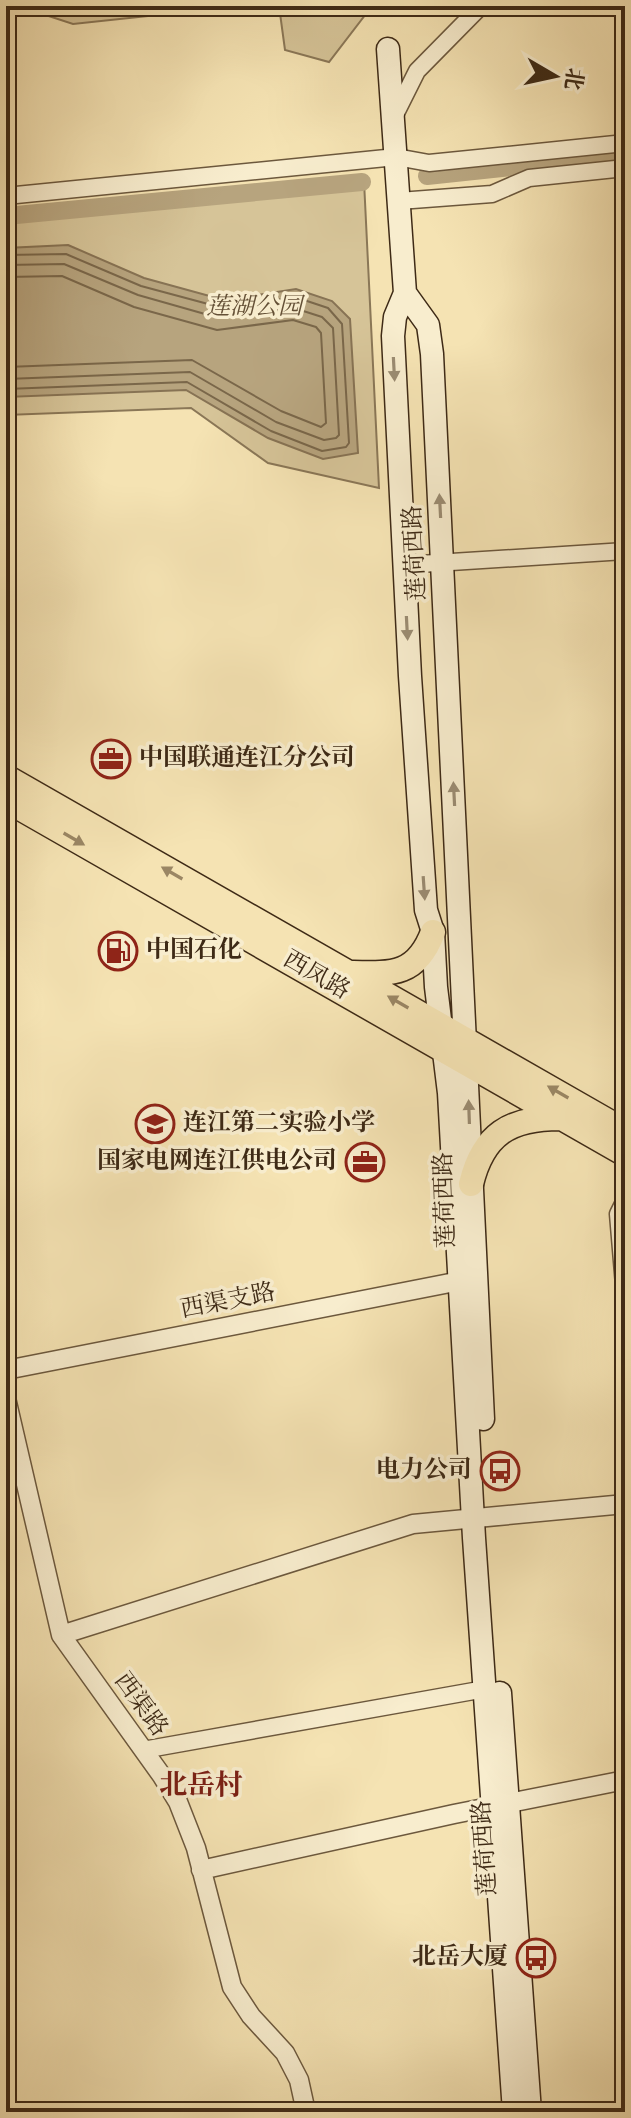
<svg xmlns="http://www.w3.org/2000/svg" width="631" height="2118" viewBox="0 0 631 2118" font-family="'Old Standard TT','Noto Serif SC',serif">
<style>
.green{fill:#d6c498;stroke:#8a7757;stroke-width:2}
.water{fill:#b7a47e;stroke:#877354;stroke-width:2}
.lines{fill:none;stroke-linecap:round;stroke-linejoin:round}
.shore{stroke:#7a674a;stroke-width:2}
.canal{stroke:#b7a47e;stroke-width:18}
.minor-casing{stroke:#6c583d;stroke-width:19}
.tertiary-casing{stroke:#6c583d;stroke-width:21}
.secondary-casing{stroke:#3e2a16;stroke-width:25}
.primary-casing{stroke:#3e2a16;stroke-width:27}
.minor{stroke:#f8edce;stroke-width:16}
.tertiary{stroke:#f8edce;stroke-width:18}
.secondary{stroke:#f8edce;stroke-width:22}
.primary{stroke:#f5e3b3;stroke-width:24}
.oneway{fill:#9b8c72}
.oneway2{fill:#9a8664}
.labels{text-anchor:middle;dominant-baseline:central;stroke-width:7;stroke-linejoin:round;paint-order:stroke}
.park-label{font-size:24px;font-style:italic;fill:#645036;stroke:#f8edce}
.street-label{font-size:24px;fill:#3e2a16;stroke:#f8edce}
.poi-label{font-size:24px;font-weight:bold;fill:#3e2a16;stroke:#f8edce;text-anchor:start}
.quarter-label{font-size:28px;font-weight:bold;fill:#7a1f14;stroke:#f8edce}
</style>
<rect width="100%" height="100%" fill="#f5e3b3"/>
<filter id="stains"><feTurbulence type="fractalNoise" baseFrequency=".0025" numOctaves="4"/><feColorMatrix values="0 0 0 0 .2 0 0 0 0 .09 0 0 0 0 .02 0 0 0 .5 -.17"/></filter>
<radialGradient id="worn" r=".72"><stop offset=".6" stop-color="#630" stop-opacity="0"/><stop offset="1" stop-color="#630" stop-opacity=".3"/></radialGradient>
<path class="green" d="M 18,6 L 242,6 L 73,24 Z
M 279,6 L 372,6 L 329,62 L 285,50 Z
M 364,181 L 379,488 L 268,463 L 191,408 L 6,415 L 6,212 Z"/>
<path class="water" d="M 68,245 L 144,278 L 224,300 L 296,289 L 332,301 L 350,319 L 358,453 L 323,459 L 268,438 L 186,390 L 6,397 L 6,248 Z"/>
<g class="lines">
<path class="shore" d="M 6,255 L 66,254 L 141,286 L 223,308 L 295,297 L 328,308 L 342,324 L 349,443 L 346,447 L 322,451 L 271,431 L 187,382 L 6,389
M 6,265 L 64,264 L 138,295 L 219,318 L 294,308 L 322,317 L 333,328 L 339,435 L 336,438 L 324,440 L 276,422 L 190,372 L 6,379
M 6,277 L 62,276 L 134,307 L 217,330 L 293,320 L 316,327 L 321,333 L 326,423 L 321,427 L 281,411 L 192,360 L 6,367"/>
<path class="canal" d="M 427,176 L 625,155
M 6,216 L 362,182"/>
<defs>
<path id="minor" d="M 394,117 L 417,71 L 481,6
M 6,196 L 396,157 L 429,163 L 625,143
M 399,201 L 492,194 L 529,178 L 625,168
M 404,565 L 625,551
M 625,1200 L 618,1214 L 625,1297
M 143,1750 L 485,1689"/>
<path id="tertiary" d="M 6,1370 L 460,1281
M 6,1398 L 61,1635 L 162,1776 L 178,1802 L 196,1848 L 232,1987 L 251,2016 L 285,2053 L 299,2080 L 306,2112
M 61,1635 L 413,1524 L 625,1504
M 201,1870 L 454,1814 L 625,1780"/>
<path id="secondary" d="M 388,49 L 405,293 L 395,317 L 393,336 L 410,676 L 426,910 L 433,932 L 436,987 L 449,1093 L 474,1538 L 514,2112
M 405,293 L 428,325 L 432,354 L 483,1419
M 500,1693 L 530,2112"/>
<path id="primary" d="M 6,777 L 625,1131
M 6,800 L 625,1154
M 352,973 C 393,974 417,975 433,932
M 471,1184 C 483,1134 510,1118 560,1118"/>
</defs>
<use href="#minor" class="minor-casing"/>
<use href="#tertiary" class="tertiary-casing"/>
<use href="#secondary" class="secondary-casing"/>
<use href="#primary" class="primary-casing"/>
<use href="#minor" class="minor"/>
<use href="#tertiary" class="tertiary"/>
<use href="#secondary" class="secondary"/>
<use href="#primary" class="primary"/>
</g>
<defs><path id="oneway-solid" d="M-6-.8H1V-3.2L6.5 0L1 3.2V.8H-6Z" transform="scale(2)"/></defs>
<g class="oneway">
<use href="#oneway-solid" transform="translate(394 369) rotate(87)"/>
<use href="#oneway-solid" transform="translate(440 506) rotate(-93)"/>
<use href="#oneway-solid" transform="translate(407 628) rotate(87)"/>
<use href="#oneway-solid" transform="translate(454 794) rotate(-93)"/>
<use href="#oneway-solid" transform="translate(424 888) rotate(86)"/>
<use href="#oneway-solid" transform="translate(469 1112) rotate(-92)"/>
</g>
<g class="oneway2">
<use href="#oneway-solid" transform="translate(74 839) rotate(30)"/>
<use href="#oneway-solid" transform="translate(172 873) rotate(-150)"/>
<use href="#oneway-solid" transform="translate(398 1002) rotate(-150)"/>
<use href="#oneway-solid" transform="translate(558 1092) rotate(-150)"/>
</g>
<defs>
<symbol id="office-ring" viewBox="-11 -11 22 22"><circle r="9.5" fill="#f8edce" stroke="#8f2418" stroke-width="1.5"/><path d="M-6-3h4V-5.5h4V-3h4V5H-6ZM-1-4.5V-3h2v-1.5ZM-6 0V1H6V0Z" fill="#8f2418"/></symbol>
<symbol id="fuel-ring" viewBox="-11 -11 22 22"><circle r="9.5" fill="#f8edce" stroke="#8f2418" stroke-width="1.5"/><path d="M-5.5-6h7V0h2V4h1.3V-2.5L3-4.5l.8-.8L6-3V5H2.5V1h-1V6h-7ZM-4.2-4.7v3.2H.2V-4.7Z" fill="#8f2418"/></symbol>
<symbol id="school-ring" viewBox="-11 -11 22 22"><circle r="9.5" fill="#f8edce" stroke="#8f2418" stroke-width="1.5"/><path d="M0-5L7-2L0 1L-7-2ZM-4 1L0 2.5L4 1V4Q0 6-4 4Z" fill="#8f2418"/></symbol>
<symbol id="bus-ring" viewBox="-11 -11 22 22"><circle r="9.5" fill="#f8edce" stroke="#8f2418" stroke-width="1.5"/><path d="M-5-6H5V4H4V6H2V4H-2V6H-4V4H-5ZM-3.5-4V0h7V-4ZM-3.5 1.2v1.5H-2V1.2ZM2 1.2v1.5H3.5V1.2Z" fill="#8f2418"/></symbol>
</defs>
<g fill-rule="evenodd">
<use href="#office-ring" x="89" y="737" width="44" height="44"/>
<use href="#fuel-ring" x="96" y="929" width="44" height="44"/>
<use href="#school-ring" x="133" y="1102" width="44" height="44"/>
<use href="#office-ring" x="343" y="1140" width="44" height="44"/>
<use href="#bus-ring" x="478" y="1449" width="44" height="44"/>
<use href="#bus-ring" x="514" y="1936" width="44" height="44"/>
</g>
<g class="labels">
<g class="park-label">
<text x="254" y="308">莲湖公园</text>
</g>
<g class="street-label">
<text transform="translate(416 553) rotate(-93)">莲荷西路</text>
<text transform="translate(316 976) rotate(30)">西凤路</text>
<text transform="translate(446 1200) rotate(-92)">莲荷西路</text>
<text transform="translate(228 1302) rotate(-11)">西渠支路</text>
<text transform="translate(140 1705) rotate(54)">西渠路</text>
<text transform="translate(486 1848) rotate(-94)">莲荷西路</text>
</g>
<g class="poi-label">
<text x="139" y="759">中国联通连江分公司</text>
<text x="146" y="951">中国石化</text>
<text x="183" y="1124">连江第二实验小学</text>
<text x="337" y="1162" text-anchor="end">国家电网连江供电公司</text>
<text x="472" y="1471" text-anchor="end">电力公司</text>
<text x="508" y="1958" text-anchor="end">北岳大厦</text>
</g>
<g class="quarter-label">
<text x="201" y="1787">北岳村</text>
</g>
</g>
<rect width="631" height="2118" fill="none" stroke="#f5e3b3" stroke-width="32"/>
<rect x="8" y="8" width="615" height="2102" fill="none" stroke="#3e2a16" stroke-width="4"/>
<rect x="16" y="16" width="599" height="2086" fill="none" stroke="#3e2a16" stroke-width="2"/>
<g transform="translate(555 76) rotate(99)" stroke="#f8edce" stroke-width="6" paint-order="stroke">
<path d="M0-6L14 30L0 20L-14 30Z" fill="#3e2a16"/>
<text y="-12" font-size="22" font-weight="bold" text-anchor="middle" fill="#3e2a16">北</text>
</g>
<rect width="100%" height="100%" filter="url(#stains)"/>
<rect width="100%" height="100%" fill="url(#worn)"/>
</svg>
